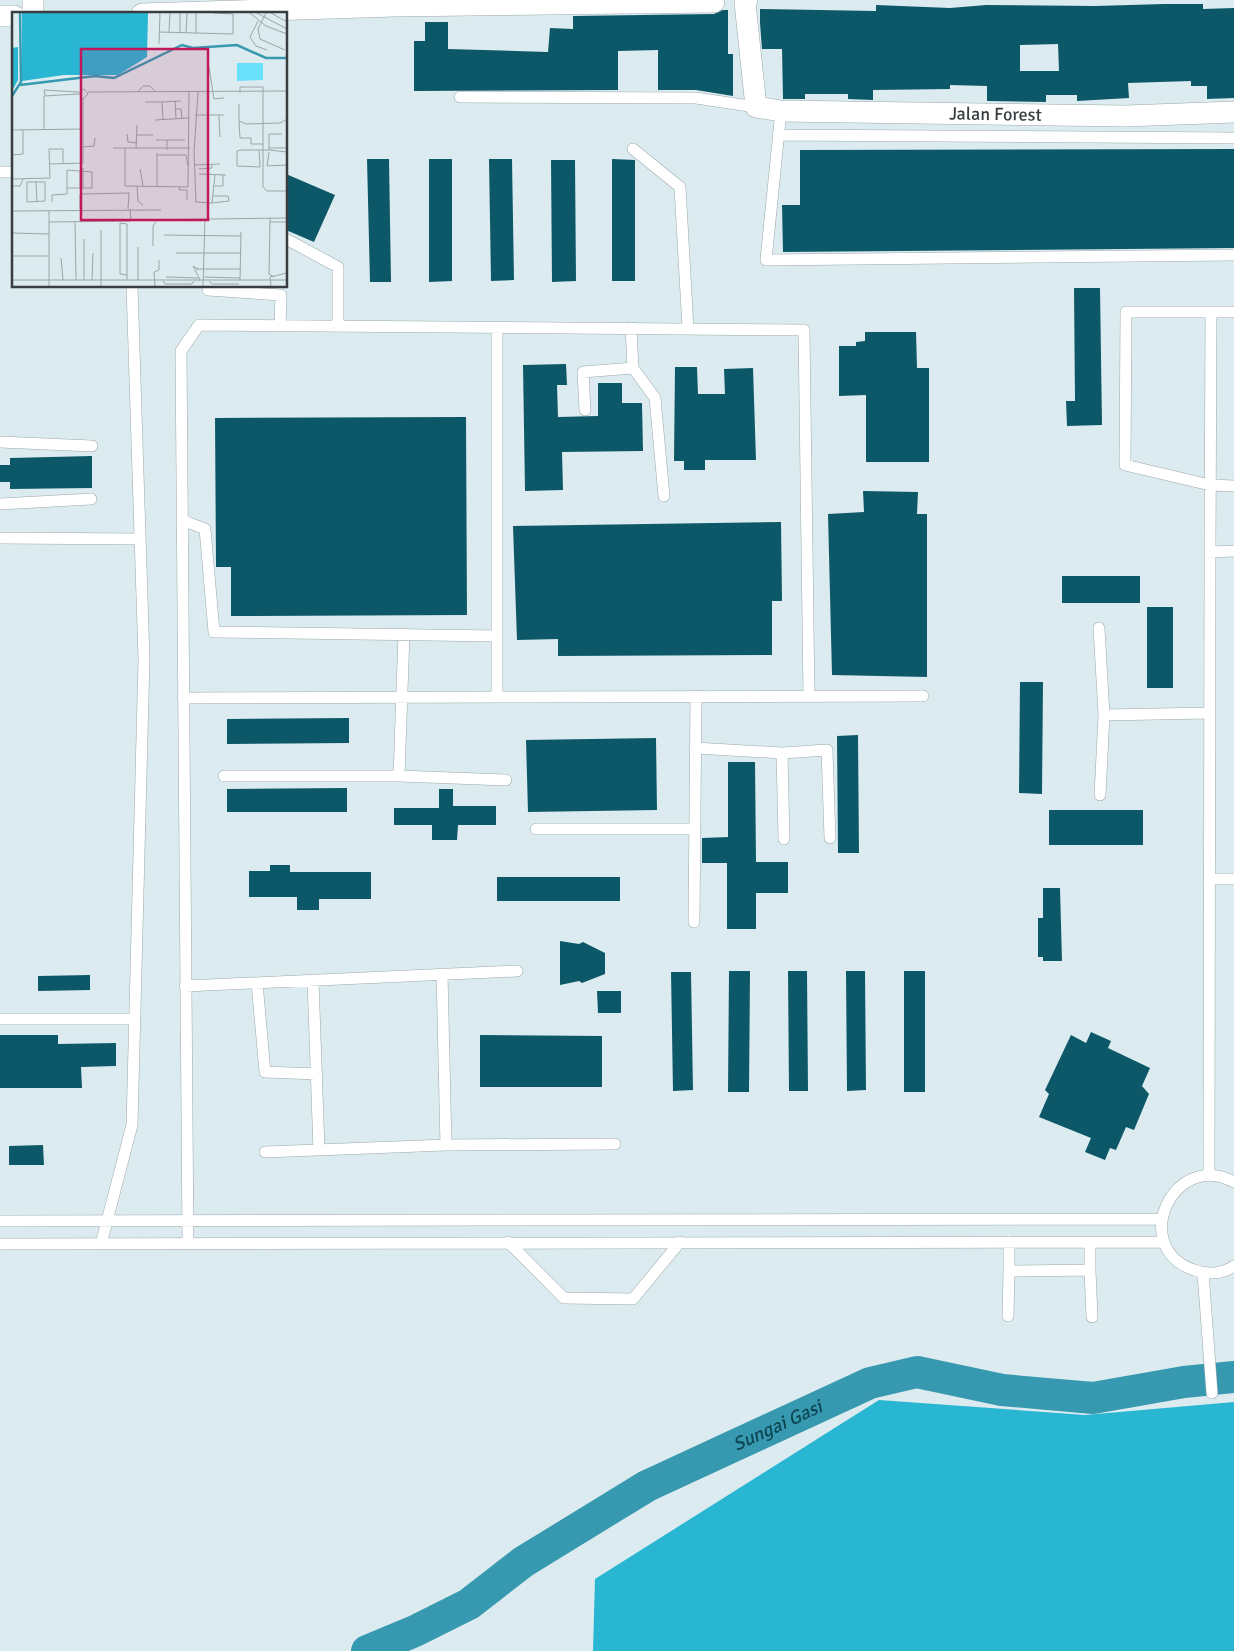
<svg xmlns="http://www.w3.org/2000/svg" width="1234" height="1651" viewBox="0 0 1234 1651" font-family="Signika,sans-serif">
<style>
.forest{fill:#29b6d3}
.lines{fill:none;stroke-linecap:round;stroke-linejoin:round}
.river{stroke:#3799b0;stroke-width:32}
.building{fill:#0d5868;fill-rule:evenodd}
.lane-casing{stroke:#9aa8ac;stroke-width:12}
.street-casing{stroke:#9aa8ac;stroke-width:22}
.lane{stroke:#fff;stroke-width:11}
.street{stroke:#fff;stroke-width:21}
.labels{text-anchor:middle;dominant-baseline:central;stroke-width:5;stroke-linejoin:round;paint-order:stroke}
.street-label{font-size:18px;fill:#383e40;stroke:#e9f8fc}
.water-label{font-size:19px;font-style:italic;fill:#0e4754;stroke:#e9f8fc}
.inset-river{fill:none;stroke:#3799b0;stroke-width:2.5}
.inset-road{fill:none;stroke:#9aa6a9;stroke-width:1}
.view{fill:#c2185b;fill-opacity:0.15;stroke:#c2185b;stroke-width:2.5}
.inset-edge{fill:none;stroke:#383e40;stroke-width:2.5}
</style>
<rect width="100%" height="100%" fill="#dcebef"/>
<path class="forest" d="M 879,1400 L 1085,1415 L 1234,1402 L 1234,1651 L 593,1651 L 595,1579 Z"/>
<g class="lines">
<path class="river" id="s1" d="M 367,1651 L 415,1631 L 469,1604 L 523,1562 L 647,1486 L 870,1383 L 917,1372 L 1002,1390 L 1093,1398 L 1184,1382 L 1234,1377"/>
</g>
<path class="building" d="M 1164,4 L 1203,4 L 1203,9 L 1234,8 L 1234,98 L 1207,99 L 1207,86 L 1191,86 L 1191,81 L 1128,83 L 1129,98 L 1077,101 L 1077,95 L 1046,95 L 1046,102 L 987,101 L 987,86 L 950,85 L 950,89 L 873,90 L 873,100 L 848,99 L 848,94 L 805,94 L 805,99 L 783,99 L 782,49 L 762,49 L 760,23 L 760,9 L 876,11 L 876,5 L 950,8 L 986,5 L 1095,6 ZM 1058,44 L 1059,71 L 1020,71 L 1020,45 Z
M 723,10 L 728,10 L 728,54 L 733,54 L 733,96 L 696,90 L 658,90 L 658,50 L 618,51 L 618,90 L 414,91 L 414,41 L 425,41 L 425,22 L 448,22 L 448,49 L 548,52 L 550,28 L 573,29 L 573,16 L 714,14 Z
M 1234,149 L 1234,248 L 783,252 L 782,205 L 800,205 L 800,150 Z
M 367,159 L 389,159 L 391,282 L 370,282 Z
M 429,159 L 452,159 L 452,281 L 429,282 Z
M 489,159 L 512,159 L 514,280 L 491,281 Z
M 612,159 L 635,160 L 635,281 L 612,281 Z
M 551,160 L 575,160 L 576,281 L 552,282 Z
M 286,174 L 335,195 L 314,242 L 286,230 Z
M 1074,288 L 1100,288 L 1102,425 L 1067,426 L 1066,401 L 1075,401 Z
M 865,332 L 916,332 L 917,368 L 929,368 L 929,462 L 866,462 L 866,395 L 839,396 L 839,346 L 856,346 L 856,342 L 865,341 Z
M 566,364 L 567,385 L 557,385 L 558,417 L 598,416 L 598,383 L 622,383 L 622,403 L 642,403 L 643,451 L 562,452 L 563,490 L 525,491 L 523,365 Z
M 675,367 L 697,367 L 698,394 L 725,394 L 724,369 L 753,368 L 756,460 L 705,460 L 705,470 L 684,470 L 684,461 L 674,461 Z
M 466,417 L 467,615 L 231,616 L 231,567 L 216,567 L 216,564 L 215,418 Z
M 92,456 L 92,488 L 10,489 L 10,482 L 0,482 L 0,465 L 10,465 L 10,458 Z
M 863,491 L 918,492 L 917,514 L 927,514 L 927,677 L 832,675 L 828,514 L 864,512 Z
M 781,522 L 782,601 L 772,601 L 772,655 L 558,656 L 558,639 L 517,640 L 513,526 Z
M 1062,576 L 1140,576 L 1140,603 L 1062,603 Z
M 1147,607 L 1173,607 L 1173,688 L 1147,688 Z
M 1020,682 L 1043,682 L 1042,794 L 1019,793 Z
M 349,718 L 349,743 L 227,744 L 227,719 Z
M 858,735 L 859,853 L 838,853 L 837,736 Z
M 656,738 L 657,810 L 528,812 L 526,740 Z
M 728,762 L 755,762 L 756,862 L 788,862 L 788,893 L 756,893 L 756,929 L 727,929 L 727,863 L 702,863 L 702,838 L 728,837 Z
M 347,788 L 347,812 L 227,812 L 227,789 Z
M 439,789 L 453,789 L 453,806 L 496,806 L 496,825 L 458,825 L 457,840 L 432,840 L 432,825 L 394,825 L 394,808 L 439,808 Z
M 1049,810 L 1143,810 L 1143,845 L 1049,845 Z
M 270,865 L 290,865 L 290,872 L 371,872 L 371,899 L 319,899 L 319,910 L 297,910 L 297,897 L 249,897 L 249,871 L 270,871 Z
M 497,877 L 620,877 L 620,901 L 497,901 Z
M 1043,888 L 1060,888 L 1062,961 L 1043,961 L 1043,957 L 1038,957 L 1038,918 L 1043,918 Z
M 560,941 L 579,944 L 583,942 L 605,953 L 605,974 L 582,983 L 579,981 L 560,985 Z
M 729,971 L 750,971 L 749,1092 L 728,1092 Z
M 788,971 L 807,971 L 808,1091 L 789,1091 Z
M 846,971 L 865,971 L 866,1090 L 847,1091 Z
M 904,971 L 925,971 L 925,1092 L 904,1092 Z
M 671,972 L 691,972 L 693,1090 L 673,1091 Z
M 90,975 L 90,990 L 38,991 L 38,976 Z
M 597,991 L 621,991 L 621,1013 L 598,1013 Z
M 1091,1032 L 1111,1041 L 1108,1048 L 1150,1068 L 1142,1086 L 1149,1094 L 1134,1130 L 1126,1127 L 1116,1150 L 1110,1148 L 1105,1160 L 1085,1152 L 1091,1138 L 1039,1117 L 1049,1094 L 1045,1090 L 1071,1035 L 1086,1043 Z
M 0,1035 L 58,1035 L 58,1044 L 116,1043 L 116,1066 L 81,1067 L 82,1088 L 0,1088 Z
M 480,1035 L 602,1036 L 602,1087 L 480,1087 Z
M 43,1145 L 44,1165 L 9,1165 L 9,1146 Z"/>
<g class="lines">
<defs>
<path id="lane" d="M 460,97 L 696,98 L 756,107
M 781,111 L 766,260 L 1234,255
M 778,135 L 1234,138
M 633,149 L 680,187 L 688,329
M 0,172 L 14,172
M 286,239 L 338,267 L 338,326
M 208,286 L 208,290 L 281,295 L 280,326
M 1234,312 L 1126,312 L 1125,465 L 1210,485 L 1234,486
M 497,327 L 497,697
M 631,328 L 633,368 L 655,398 L 664,496
M 585,410 L 583,372 L 633,368
M 0,442 L 92,446
M 0,504 L 91,499
M 182,520 L 205,529 L 214,632 L 497,636
M 0,538 L 140,539
M 1210,552 L 1211,312
M 1099,628 L 1104,715
M 404,634 L 399,776 L 506,780
M 183,698 L 923,696
M 695,748 L 782,753 L 784,839
M 782,753 L 827,750 L 830,838
M 224,776 L 399,776
M 1100,795 L 1104,715 L 1210,713
M 536,829 L 695,829
M 1210,879 L 1234,879
M 694,922 L 696,696
M 442,974 L 446,1145 L 615,1144
M 313,980 L 319,1150
M 257,983 L 265,1072 L 317,1074
M 185,986 L 517,971
M 0,1019 L 135,1019
M 265,1152 L 446,1145
M 1209,1175 L 1210,552 L 1234,551
M 1234,1182 C 1174,1149 1128,1247 1194,1270 C 1207,1275 1222,1274 1234,1266
M 0,1221 L 1161,1219
M 508,1242 L 564,1298 L 633,1299 L 680,1242
M 1009,1242 L 1009,1271 L 1090,1270 L 1090,1242
M 188,1243 L 181,351 L 199,325 L 804,330 L 809,696
M 0,1244 L 1163,1242
M 101,1244 L 132,1125 L 144,659 L 132,286
M 1090,1270 L 1092,1317
M 1203,1273 L 1212,1393
M 1008,1316 L 1009,1271"/>
<g id="street">
<path id="s2" d="M 747,0 L 745,3 L 756,107 L 781,111 L 1126,116 L 1234,112"/>
<path d="M 33,14 L 33,0"/>
<path d="M 142,14 L 394,6 L 714,2"/>
<path d="M 0,16 L 14,16"/>
</g>
</defs>
<use href="#lane" class="lane-casing"/>
<use href="#street" class="street-casing"/>
<use href="#lane" class="lane"/>
<use href="#street" class="street"/>
</g>
<g class="labels">
<g class="street-label">
<text stroke="none"><textPath href="#s2" startOffset="348">Jalan Forest</textPath></text>
</g>
<g class="water-label">
<text stroke="none"><textPath href="#s1" startOffset="470">Sungai Gasi</textPath></text>
</g>
</g>
<g transform="translate(12 12)">
<rect width="275" height="275" fill="#dcebef"/>
<path d="M 225,51 L 251,51 L 251,68 L 225,69 Z" fill="#69e0fc"/>
<path d="M 10,1 L 136,1 L 135,45 L 106,63 L 52,63 L 10,69 ZM 6,35 L 6,68 L 0,79 L 0,36 Z" fill="#29b6d3"/>
<path class="inset-river" d="M 8,73 L 83,64 L 102,66 L 170,33 L 181,36 L 225,33 L 254,46 L 275,46M 0,84 L 9,70 L 8,1"/>
<path class="inset-road" d="M 238,1 L 254,14 L 275,22M 245,1 L 275,17M 254,1 L 246,17 L 248,27 L 273,38M 259,1 L 275,10M 246,9 L 238,25 L 244,34 L 255,38M 147,20 L 221,22 L 221,2 L 202,1M 157,20 L 158,1M 168,20 L 168,1M 174,21 L 175,1M 184,21 L 184,1M 147,32 L 148,1M 197,55 L 202,87 L 212,86M 76,80 L 275,79M 126,80 L 131,74 L 138,74 L 144,80M 186,80 L 182,140 L 184,190 L 200,191 L 203,163M 228,81 L 228,75 L 251,75 L 251,175 L 255,179 L 275,179M 33,83 L 32,78 L 66,80M 163,89 L 164,107M 133,90 L 150,90 L 151,107M 150,90 L 169,89M 227,92 L 227,109 L 234,112 L 268,111 L 275,107M 164,97 L 169,97 L 170,107M 183,103 L 212,103M 207,103 L 208,125M 143,108 L 177,106M 227,109 L 228,126 L 239,126 L 239,132 L 251,132M 0,118 L 71,117M 32,118 L 32,84 L 66,82M 115,122 L 116,130 L 125,131M 125,123 L 141,123M 144,128 L 155,128 L 155,138M 155,128 L 173,128M 71,135 L 82,134 L 83,126M 101,136 L 178,136M 113,136 L 113,174 L 176,175 L 177,80M 124,136 L 125,113M 257,136 L 275,136M 247,138 L 248,155 L 225,154 L 225,139 L 230,138 L 257,138 L 257,122 L 270,122M 257,138 L 275,140M 257,140 L 255,154 L 275,153M 145,141 L 145,174M 0,143 L 11,142 L 11,118M 145,143 L 174,143 L 176,154M 38,152 L 71,151 L 71,87 L 76,82 L 72,77 L 66,81 L 71,87M 182,153 L 208,152M 128,157 L 131,174M 187,157 L 200,156 L 200,153M 55,158 L 80,160 L 80,176 L 55,176 ZM 187,162 L 214,163M 0,167 L 38,166 L 37,137 L 51,137 L 51,152M 24,169 L 25,190M 15,170 L 33,170 L 33,189 L 15,190 ZM 0,174 L 8,174 L 11,167M 125,174 L 126,189 L 131,193M 203,174 L 211,174 L 211,163M 168,175 L 167,178 L 175,178 L 175,188M 68,176 L 68,158M 71,176 L 71,156M 40,190 L 40,183 L 55,182 L 55,176M 200,191 L 217,189 L 216,184 L 201,184M 68,197 L 68,182 L 117,181 L 116,197M 0,199 L 149,198M 37,199 L 37,274M 258,206 L 257,262 L 262,265M 123,208 L 275,206M 63,209 L 64,268M 37,210 L 119,209 L 118,197M 258,210 L 275,210M 89,218 L 89,274M 0,221 L 37,222M 152,223 L 229,224M 141,234 L 141,214 L 145,208M 164,241 L 228,241M 0,244 L 36,244M 49,246 L 51,268M 184,257 L 228,257M 186,257 L 181,254 L 187,266M 115,263 L 108,262 L 108,211 L 115,212 L 115,268M 154,265 L 187,266 L 188,269M 192,265 L 228,266M 0,268 L 275,268M 72,268 L 72,227M 80,268 L 81,241M 126,269 L 126,235M 151,269 L 153,272 L 180,272 L 182,269M 197,269 L 200,272 L 227,272M 228,269 L 229,220M 143,274 L 142,260 L 147,258 L 147,248M 191,274 L 193,207M 259,274 L 258,265 L 275,261"/>
<path class="view" d="M 69,37 L 196,37 L 196,208 L 69,208 Z"/>
<rect width="275" height="275" class="inset-edge"/>
</g>
</svg>
